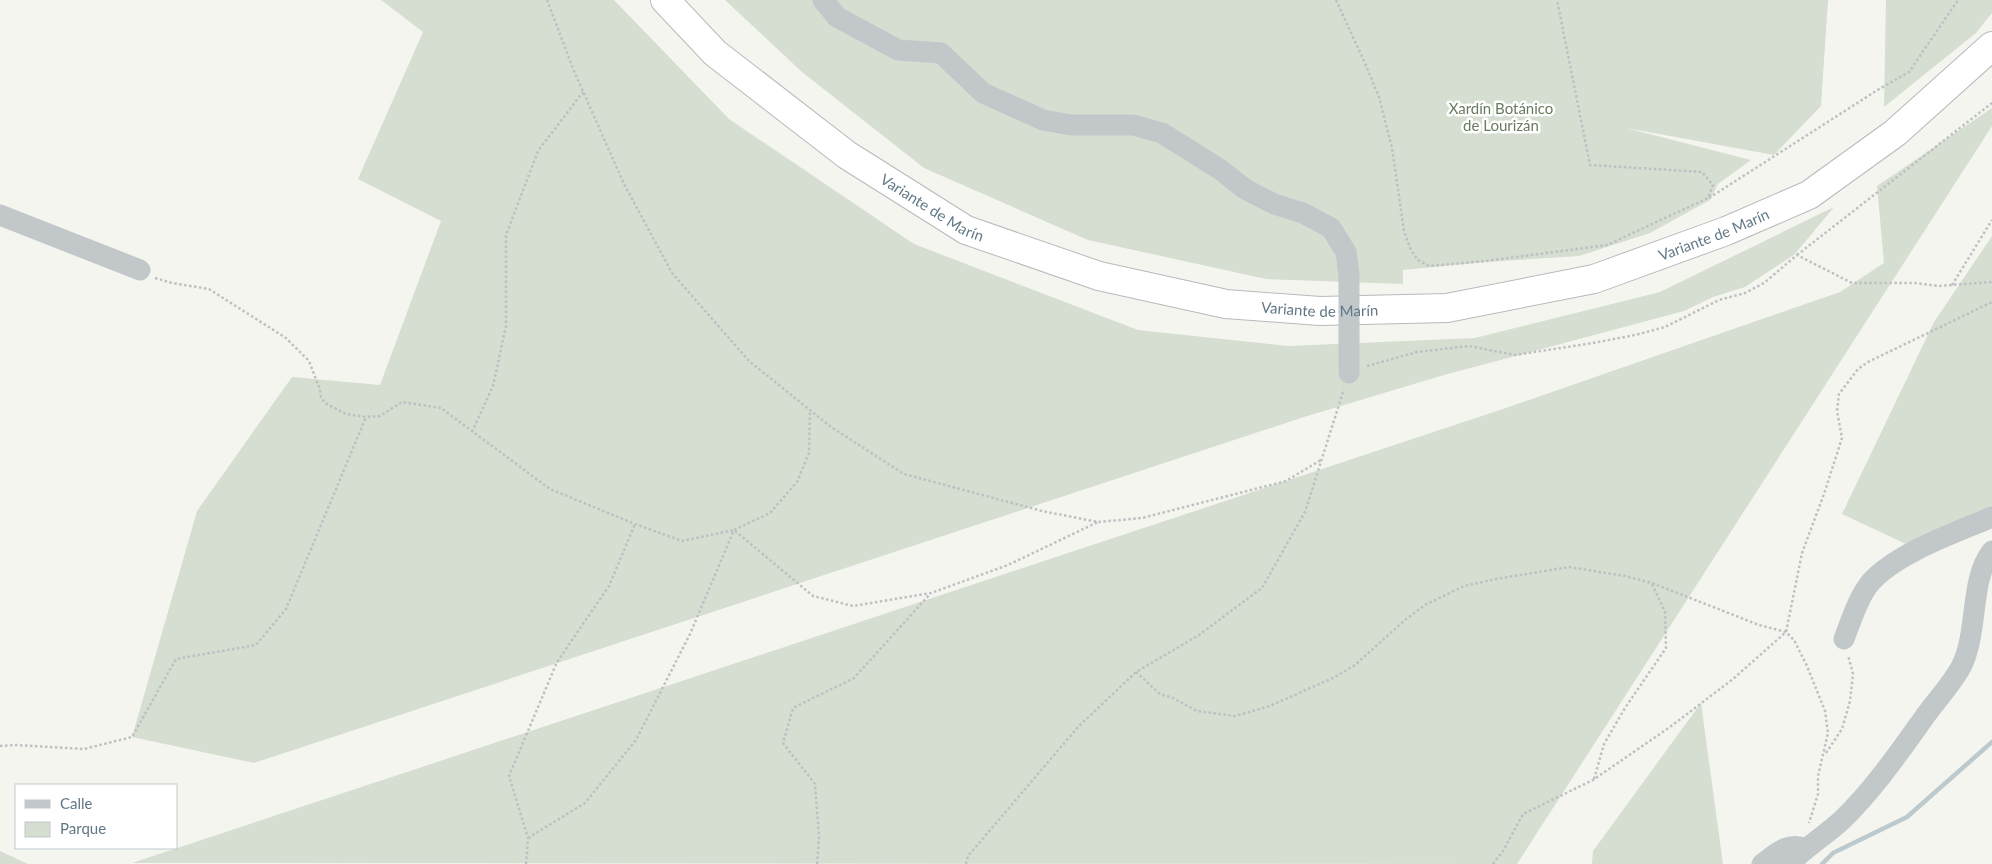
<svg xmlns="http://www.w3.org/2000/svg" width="1992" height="864" viewBox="0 0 1992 864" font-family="Lato,sans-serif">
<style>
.green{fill:#d6ddd1}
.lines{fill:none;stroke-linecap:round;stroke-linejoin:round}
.stream{stroke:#bccace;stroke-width:4.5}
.highway-casing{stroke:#b6babd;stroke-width:30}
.path{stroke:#bdc0c2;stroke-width:2.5;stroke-dasharray:2.5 2.5;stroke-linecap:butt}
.minor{stroke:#c2c7ca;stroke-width:21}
.highway{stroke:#fff;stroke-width:28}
.minor-bridge{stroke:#c2c7ca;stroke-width:21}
.labels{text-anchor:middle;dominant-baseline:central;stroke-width:5;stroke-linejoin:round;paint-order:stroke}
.park-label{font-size:15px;fill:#687b60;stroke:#fff}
.street-label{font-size:15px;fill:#607885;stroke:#fff}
</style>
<rect width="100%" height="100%" fill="#f5f5f0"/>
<path class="green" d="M 381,0 L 614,0 L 729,119 L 914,244 L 1138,330 L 1288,346 L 1475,338 L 1660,292 L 1834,207 L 1795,254 L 1745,287 L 1713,297 L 1684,311 L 1444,375 L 1304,417 L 254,763 L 132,737 L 197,511 L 292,377 L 380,385 L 441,221 L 358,179 L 423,32 Z
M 725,0 L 1828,0 L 1821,106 L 1774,155 L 1626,128 L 1751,160 L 1718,184 L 1710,200 L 1650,233 L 1579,256 L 1486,262 L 1403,270 L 1403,284 L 1266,279 L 1088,240 L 924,168 L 802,72 Z
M 1886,0 L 1992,0 L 1992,13 L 1976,33 L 1884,107 Z
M 1992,108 L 1992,126 L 1517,864 L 132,863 L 1503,409 L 1840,292 L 1884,263 L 1877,186 Z
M 1992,236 L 1992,511 L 1908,545 L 1842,514 L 1934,322 Z
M 1701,703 L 1723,864 L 1592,864 L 1593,851 Z
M 0,851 L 28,864 L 0,864 Z"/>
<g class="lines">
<path class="stream" d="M 1822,864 L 1833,853 L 1907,817 L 1992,742"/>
<defs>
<g id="highway">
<path id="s1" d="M 665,0 L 715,53 L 847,155 L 966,230 L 1099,276 L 1226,304 L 1320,311 L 1447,308 L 1594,279 L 1726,231 L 1809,195 L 1895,133 L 1992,46"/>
</g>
</defs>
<use href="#highway" class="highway-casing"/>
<path class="path" d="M 547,0 L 574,71 L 624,184 L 672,273 L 749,361 L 831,427 L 904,474 L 1042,511 L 1098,522 L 1142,518 L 1286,481 L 1321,460
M 1336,0 L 1364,61 L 1379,97 L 1392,148 L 1404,231 L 1410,248 L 1418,260 L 1429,266 L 1486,261 L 1607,245 L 1708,198 L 1713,185 L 1702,172 L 1590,165 L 1557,0
M 1709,198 L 1876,91 L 1909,72 L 1958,0
M 1797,255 L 1992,103
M 155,278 L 172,283 L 209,289 L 286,338 L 309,361 L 319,387 L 321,397 L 325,403 L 346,414 L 366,417 L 380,416 L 402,402 L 441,408 L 550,489 L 635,524 L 682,541 L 734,530 L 813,596 L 853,606 L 931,593 L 1008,565 L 1098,522
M 1952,285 L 1992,220
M 1367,366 L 1417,352 L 1469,346 L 1515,355 L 1593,343 L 1635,335 L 1665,327 L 1719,300 L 1745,293 L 1764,283 L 1797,255 L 1852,283 L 1915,283 L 1938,286 L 1992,282
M 472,432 L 493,386 L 506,326 L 506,235 L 538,151 L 583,92
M 1136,672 L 1160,694 L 1173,698 L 1197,711 L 1235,716 L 1270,706 L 1335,677 L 1355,665 L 1405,620 L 1425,605 L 1464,586 L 1496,579 L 1569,567 L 1625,576 L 1652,583 L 1759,625 L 1786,632 L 1794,640 L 1807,666 L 1825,711 L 1828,733 L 1818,776 L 1818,794 L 1809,823
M 0,746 L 16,745 L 84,749 L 132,737 L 176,659 L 256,645 L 286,609 L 366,417
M 1826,753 L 1842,729 L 1850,701 L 1853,674 L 1848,655
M 1594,779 L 1604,744 L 1625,708 L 1666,648 L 1665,612 L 1652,584
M 528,838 L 585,803 L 636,740 L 690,634 L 734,530 L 770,513 L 797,482 L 809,453 L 810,410
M 526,864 L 528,838 L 509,776 L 557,662 L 609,586 L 635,524
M 817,864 L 819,837 L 815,784 L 783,743 L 793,708 L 854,678 L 930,594
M 966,864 L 968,856 L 1078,727 L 1136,672 L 1199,635 L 1262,588 L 1305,512 L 1344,389
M 1493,864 L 1503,851 L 1523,814 L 1593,780 L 1670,727 L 1733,679 L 1786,632 L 1802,553 L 1824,494 L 1842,438 L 1837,411 L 1839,394 L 1858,369 L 1868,362 L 1992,302"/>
<path class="minor" d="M 823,0 L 837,17 L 898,50 L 941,53 L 983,93 L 1043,120 L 1071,125 L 1133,125 L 1162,133 L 1221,170 L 1245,189 L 1274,204 L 1303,213 L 1331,228 L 1346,252 L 1349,276
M 0,215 L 140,270
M 1844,639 C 1851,621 1858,598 1870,583 C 1896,553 1955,533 1992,517
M 1762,864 C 1776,854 1788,841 1805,849
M 1790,864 C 1805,847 1825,836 1842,820 C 1873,790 1898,754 1923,719 C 1935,702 1951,685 1961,667 C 1979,632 1969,580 1992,551"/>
<use href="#highway" class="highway"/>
<path class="minor-bridge" d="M 1349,276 L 1349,373"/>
</g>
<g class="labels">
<g class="park-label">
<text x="1501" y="108">Xardín Botánico<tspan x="1501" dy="17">de Lourizán</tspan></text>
</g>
<g class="street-label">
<text stroke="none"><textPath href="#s1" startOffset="340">Variante de Marín</textPath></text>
<text stroke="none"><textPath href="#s1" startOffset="1150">Variante de Marín</textPath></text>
<text stroke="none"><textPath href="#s1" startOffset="745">Variante de Marín</textPath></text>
</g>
</g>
<rect x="15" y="784" width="162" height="65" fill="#ffffff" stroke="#bfc9ce"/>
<rect x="25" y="800" width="25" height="8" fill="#c2c7ca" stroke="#bfc9ce"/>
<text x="60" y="809" font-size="15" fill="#607885">Calle</text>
<rect x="25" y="822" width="25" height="15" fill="#d6ddd1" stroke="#bfc9ce"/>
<text x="60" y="834" font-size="15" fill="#607885">Parque</text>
</svg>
